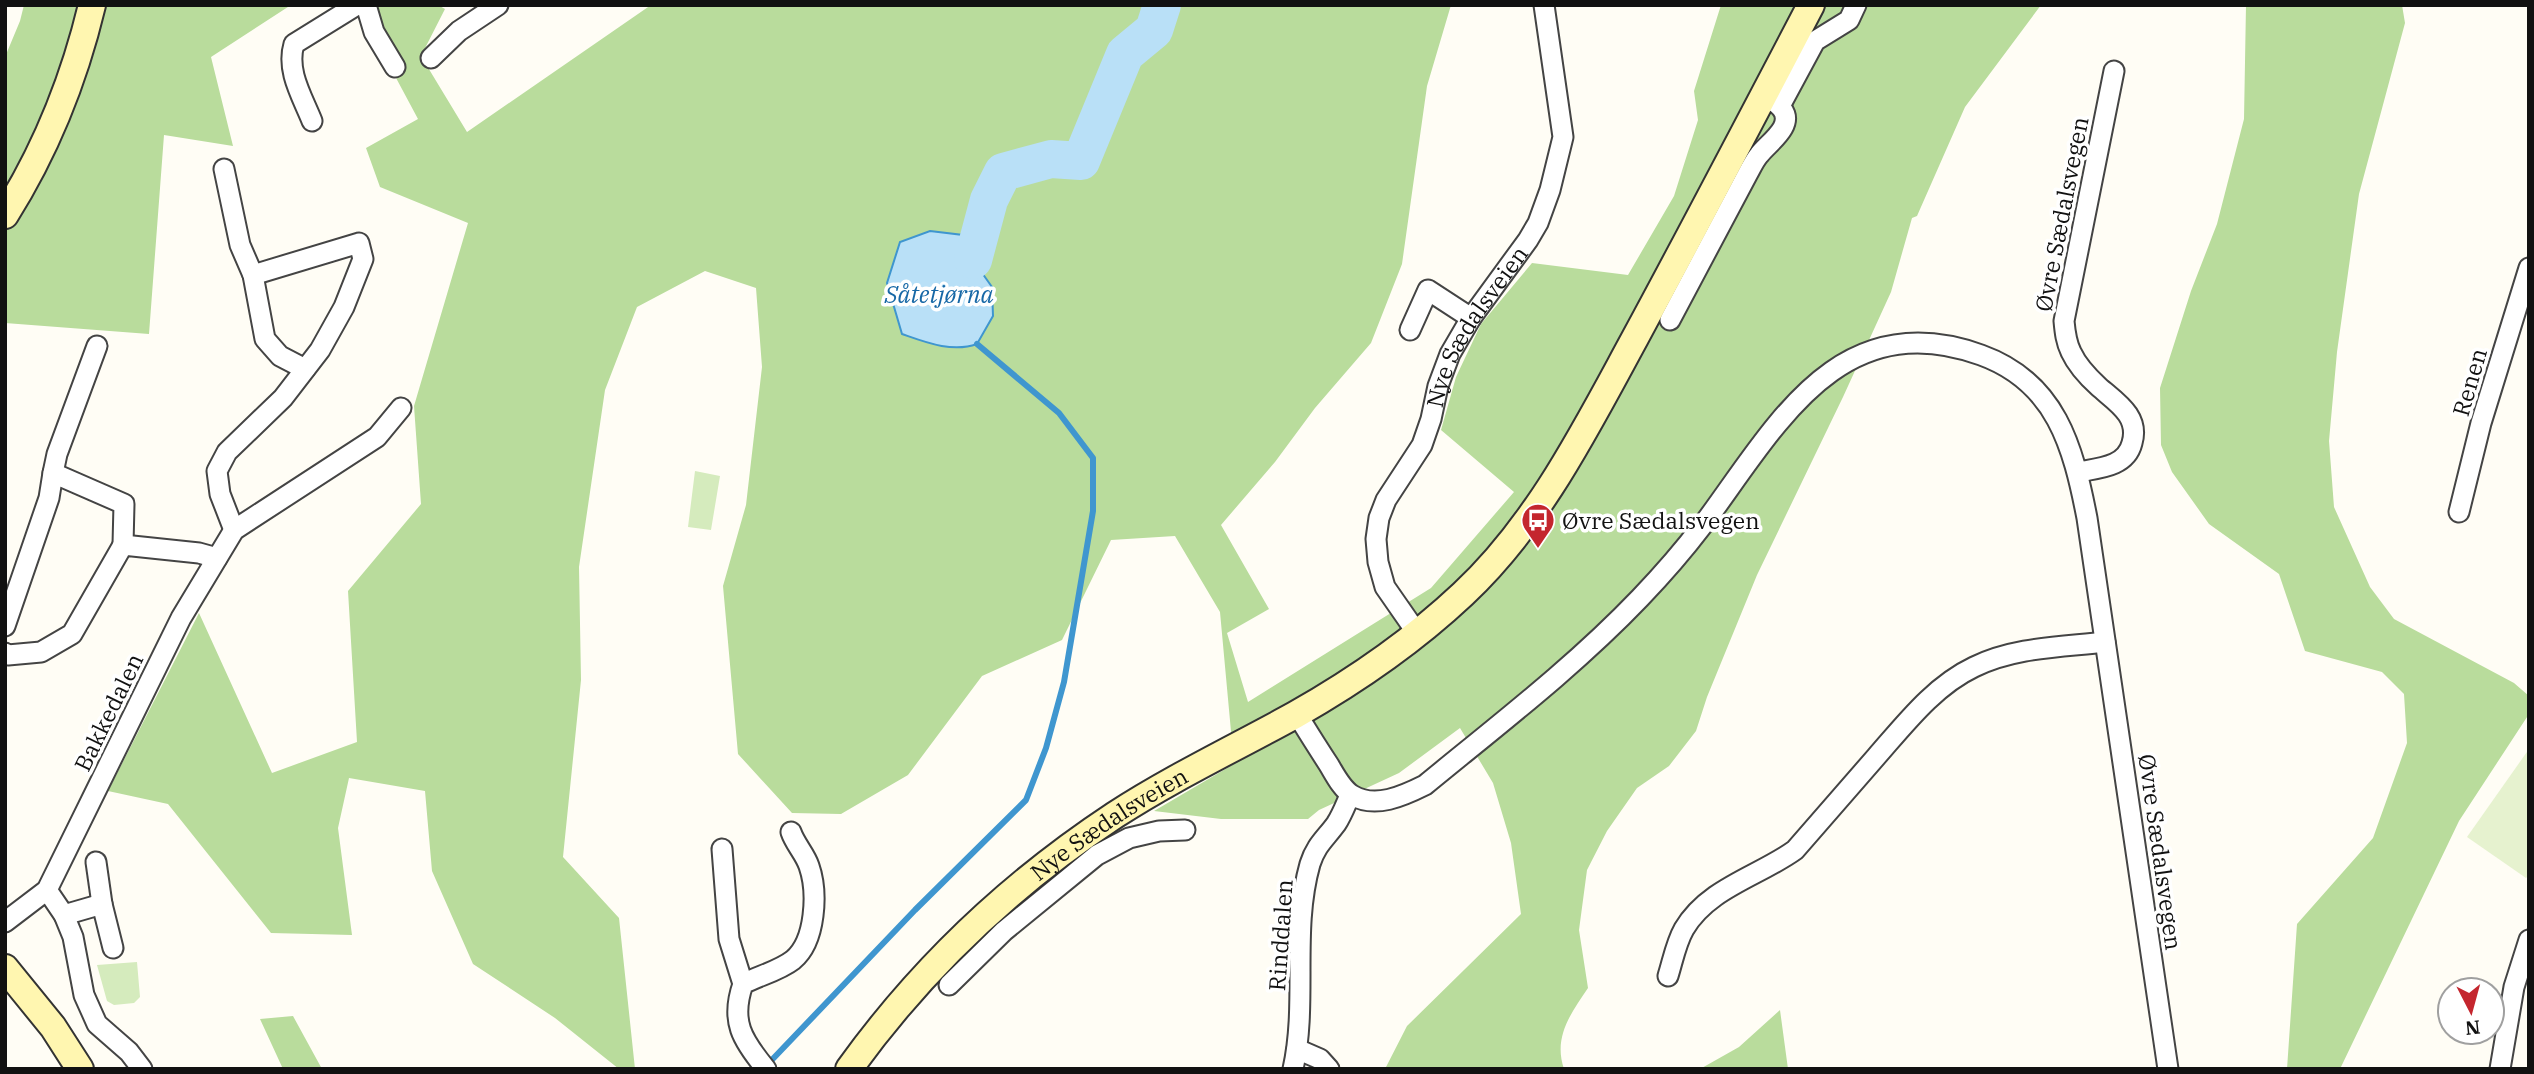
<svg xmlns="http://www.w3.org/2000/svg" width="2534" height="1074" viewBox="0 0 2534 1074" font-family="'IBM Plex Serif',serif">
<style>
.green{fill:#d5ebbd}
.forest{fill:#b9dc9c;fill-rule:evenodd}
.pitch{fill:#e6f2cf}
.water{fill:#b9e0f7;stroke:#3f96cf;stroke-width:2}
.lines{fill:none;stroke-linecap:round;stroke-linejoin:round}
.stream{stroke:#3f96cf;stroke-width:6}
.river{stroke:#b9e0f7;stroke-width:38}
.minor-casing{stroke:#444;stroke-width:23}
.secondary-casing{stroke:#333;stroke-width:30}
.minor{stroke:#fff;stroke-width:19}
.secondary{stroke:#fff6b0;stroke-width:26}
.labels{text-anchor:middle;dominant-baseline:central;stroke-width:7;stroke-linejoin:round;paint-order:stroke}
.street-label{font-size:23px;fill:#111;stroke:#fff}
.poi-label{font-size:23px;fill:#111;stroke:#fff;text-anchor:start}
.water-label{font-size:24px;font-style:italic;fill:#1768a6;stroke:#fff}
</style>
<rect width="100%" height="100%" fill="#fffdf5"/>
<path class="green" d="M 695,471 L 720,476 L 711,530 L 688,527 Z
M 137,962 L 140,997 L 134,1003 L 114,1005 L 107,1001 L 97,965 Z"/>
<path class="forest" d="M 24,5 L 291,5 L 211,57 L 233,146 L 164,135 L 149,334 L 5,323 L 5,57 L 20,21 Z
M 357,5 L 438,5 L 445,9 L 421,56 L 467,132 L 651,5 L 1451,5 L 1427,86 L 1402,264 L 1371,343 L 1315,408 L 1275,462 L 1221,525 L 1269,609 L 1227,633 L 1248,702 L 1431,588 L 1514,492 L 1441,430 L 1456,377 L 1481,324 L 1532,263 L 1628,275 L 1674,196 L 1698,120 L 1694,91 L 1721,5 L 2041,5 L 1965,107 L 1917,216 L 1912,218 L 1891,292 L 1843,397 L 1757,575 L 1707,697 L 1696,731 L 1669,766 L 1637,788 L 1607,831 L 1587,870 L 1579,930 L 1588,988 C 1571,1013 1553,1037 1564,1069 L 1385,1069 L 1407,1026 L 1521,914 L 1511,843 L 1493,783 L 1460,728 L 1399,773 L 1319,810 L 1308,819 L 1221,819 L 1154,811 L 1234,764 L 1220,612 L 1175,536 L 1111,540 L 1062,640 L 982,676 L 908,775 L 841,814 L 792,813 L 738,754 L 723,586 L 746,505 L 762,367 L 756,288 L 705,271 L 637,307 L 605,390 L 579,567 L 581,680 L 563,857 L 619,918 L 635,1069 L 619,1069 L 555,1018 L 473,964 L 432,871 L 425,791 L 349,778 L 338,828 L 352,935 L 271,933 L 168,804 L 108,791 L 199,613 L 272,773 L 357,742 L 348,591 L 421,504 L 414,406 L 468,223 L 380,187 L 366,148 L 418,119 ZM 963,235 L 973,260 L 992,287 L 993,316 Z
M 2246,5 L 2402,5 L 2405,23 L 2359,194 L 2337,352 L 2329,441 L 2334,507 L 2370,587 L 2394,619 L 2514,683 L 2529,696 L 2529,714 L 2459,821 L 2340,1069 L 2287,1069 L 2297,924 L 2373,838 L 2407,743 L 2404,694 L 2382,672 L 2305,651 L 2279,574 L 2209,524 L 2172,472 L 2161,445 L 2160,388 L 2191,291 L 2217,224 L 2244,119 Z
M 1780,1010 L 1788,1069 L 1700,1069 L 1739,1047 Z
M 293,1016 L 322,1069 L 283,1069 L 260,1019 Z"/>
<path class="pitch" d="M 2529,749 L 2529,875 L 2526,878 L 2467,837 Z"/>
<path class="water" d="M 930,231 L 963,235 L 973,260 L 992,287 L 993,316 L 977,344 C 952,353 925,342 902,334 L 887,283 L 900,242 Z"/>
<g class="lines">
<path class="stream" d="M 767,1065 L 915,910 L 1026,800 L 1046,748 L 1064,682 L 1093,511 L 1093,458 L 1059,413 L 977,344"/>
<path class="river" d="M 973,260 L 989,200 L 1003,172 L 1051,159 L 1081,161 L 1125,54 L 1154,30 L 1162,5"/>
<defs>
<g id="minor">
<path d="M 366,5 L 374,32 L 395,67"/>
<path d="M 431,58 L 459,31 L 498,5"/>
<path d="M 1780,106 L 1815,41 L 1849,20 L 1856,5"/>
<path d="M 312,121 C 302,96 286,71 294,44 L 357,5"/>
<path d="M 224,169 L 240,245 L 253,275 L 265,339 L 280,356 L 305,369"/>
<path d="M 1670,320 L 1747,175 C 1751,168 1754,161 1759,155 C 1768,143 1795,126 1782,109 C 1778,103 1770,100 1764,96"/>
<path d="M 1410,330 L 1428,290 L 1471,318"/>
<path d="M 2078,472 C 2099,468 2126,467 2132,443 C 2140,416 2116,402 2099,387 C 2088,377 2077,365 2071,352 C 2066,342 2065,332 2064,321 L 2114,71"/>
<path d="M 53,473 L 57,454 L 97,346"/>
<path d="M 2459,512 L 2481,423 L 2529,268"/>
<path d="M 234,530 L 220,494 L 217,471 L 227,452 L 283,398 L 320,350 L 344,307 L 363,259 L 359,243 L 253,275"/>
<path d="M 5,626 L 49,498 L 53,473 L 124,504 L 123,545"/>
<path id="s1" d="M 1417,633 L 1385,587 L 1378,562 L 1376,539 L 1379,518 L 1386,500 L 1422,445 L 1431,419 L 1438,386 L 1450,354 L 1471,318 L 1528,240 L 1538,223 L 1550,190 L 1563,137 L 1544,5"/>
<path d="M 5,653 L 8,655 L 41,652 L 72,634 L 123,545 L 199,553 L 217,558"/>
<path d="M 1297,714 C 1307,731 1318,748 1329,765 C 1335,775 1342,789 1352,795 C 1375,809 1403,796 1425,785 C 1498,725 1574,667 1640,598 C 1662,575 1683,551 1702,526 C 1774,430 1837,303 1981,355 C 2056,382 2073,446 2087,518 L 2168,1069"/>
<path d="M 722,849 L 729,939 L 743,984"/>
<path d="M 96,862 L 102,904"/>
<path d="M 47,890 L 64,915 L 73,937 L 84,995 L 97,1024 L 129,1052 L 142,1069"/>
<path d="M 64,915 L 102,904 L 113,948"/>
<path d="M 5,922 L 47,890 L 181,618 L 234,530 L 377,437 L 401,408"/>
<path d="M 1668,976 C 1673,960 1676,943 1684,929 C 1708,888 1759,876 1795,850 C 1822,819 1849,788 1876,757 C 1905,724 1934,686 1974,667 C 2014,647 2062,647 2105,642"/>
<path d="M 949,985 L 1004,931 L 1097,855 L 1129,838 L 1159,831 L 1185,830"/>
<path d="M 1297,1049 L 1320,1059 L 1329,1069"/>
<path d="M 766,1069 C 742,1040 730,1021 743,984 C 758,976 779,971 793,960 C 816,941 818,892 809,866 C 805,854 795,844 791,832"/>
<path d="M 1293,1069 C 1308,1002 1291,931 1310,864 C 1316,845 1325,839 1336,824 C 1342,815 1346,804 1350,795"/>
<path d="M 2500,1069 L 2514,987 L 2529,940"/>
</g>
<g id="secondary">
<path d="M 5,215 C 46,150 74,80 92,5"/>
<path d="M 5,968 L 53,1027 L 80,1069"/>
<path id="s2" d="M 849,1069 C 921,969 1012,883 1115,815 C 1172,778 1235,748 1295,715 C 1355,681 1413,641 1463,594 C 1539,523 1586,428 1635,338 C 1695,227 1753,116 1811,5"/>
</g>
</defs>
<use href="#minor" class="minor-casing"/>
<use href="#secondary" class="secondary-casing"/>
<use href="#minor" class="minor"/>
<use href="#secondary" class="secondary"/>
</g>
<defs>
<symbol id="bus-pin" viewBox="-11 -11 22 30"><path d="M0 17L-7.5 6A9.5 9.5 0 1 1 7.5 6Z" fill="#c4262e" stroke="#fff"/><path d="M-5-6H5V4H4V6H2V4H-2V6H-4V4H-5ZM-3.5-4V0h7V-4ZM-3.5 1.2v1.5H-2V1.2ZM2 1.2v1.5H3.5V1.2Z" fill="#fff"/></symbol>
</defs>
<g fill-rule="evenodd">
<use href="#bus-pin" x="1519" y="501" width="38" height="52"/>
</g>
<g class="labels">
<g class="street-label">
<text transform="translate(2061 214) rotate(-79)">Øvre Sædalsvegen</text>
<text stroke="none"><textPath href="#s1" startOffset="343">Nye Sædalsveien</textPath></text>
<text transform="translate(2469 382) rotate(-74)">Renen</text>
<text transform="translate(108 712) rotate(-64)">Bakkedalen</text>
<text stroke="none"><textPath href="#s2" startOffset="360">Nye Sædalsveien</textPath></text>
<text transform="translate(2161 852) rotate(82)">Øvre Sædalsvegen</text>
<text transform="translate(1280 935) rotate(-86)">Rinddalen</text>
</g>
<g class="poi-label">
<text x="1562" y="520">Øvre Sædalsvegen</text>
</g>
<g class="water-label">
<text x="939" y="294">Såtetjørna</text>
</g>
</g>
<rect width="2534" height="1074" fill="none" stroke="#111111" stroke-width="14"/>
<g transform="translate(2471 1011) rotate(174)"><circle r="33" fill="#ffffff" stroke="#a0a0a0" stroke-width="2"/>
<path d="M0-5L12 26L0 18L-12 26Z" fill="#c4262e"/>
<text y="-10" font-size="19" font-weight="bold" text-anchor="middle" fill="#111111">N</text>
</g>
</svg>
